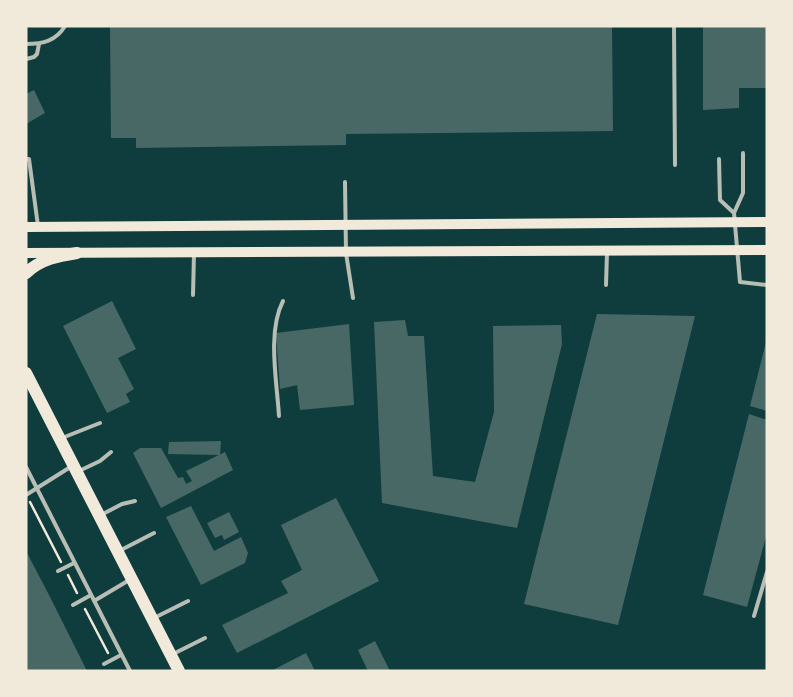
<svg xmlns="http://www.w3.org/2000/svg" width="793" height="697" viewBox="0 0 793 697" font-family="'PT Serif',serif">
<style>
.building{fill:#486865}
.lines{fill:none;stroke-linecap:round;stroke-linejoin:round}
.path{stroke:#f1e9da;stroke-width:2.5}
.service{stroke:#b8beb3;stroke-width:4}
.secondary{stroke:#f1e9da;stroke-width:10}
.primary{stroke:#f1e9da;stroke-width:12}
</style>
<rect width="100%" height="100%" fill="#0f3d3e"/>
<path class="building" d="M 110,26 L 612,26 L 613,131 L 346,134 L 346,145 L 136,148 L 136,138 L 111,138 Z
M 703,26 L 767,26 L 767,88 L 739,88 L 739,108 L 703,110 Z
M 34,90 L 45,113 L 26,124 L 26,94 Z
M 112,301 L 136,349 L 118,358 L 134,389 L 126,394 L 130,402 L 107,413 L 63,326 Z
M 597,314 L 695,316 L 618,625 L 524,604 Z
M 405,320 L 408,336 L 424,336 L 433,476 L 475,482 L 494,412 L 493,326 L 561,325 L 562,344 L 517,528 L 382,503 L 374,322 Z
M 349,324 L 354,405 L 300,410 L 297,385 L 280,389 L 276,333 Z
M 766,342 L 767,342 L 767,411 L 750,406 Z
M 749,414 L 767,420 L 767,533 L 747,607 L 703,595 Z
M 221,441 L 220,455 L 168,454 L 169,442 Z
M 140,448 L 161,448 L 178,478 L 183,477 L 186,484 L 192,481 L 186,471 L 225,452 L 233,470 L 161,508 L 133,453 Z
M 336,498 L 379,581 L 237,653 L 222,625 L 288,593 L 281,581 L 302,570 L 281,525 Z
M 191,506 L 214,551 L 241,537 L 248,553 L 245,563 L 201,585 L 166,517 Z
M 229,512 L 239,532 L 224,540 L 222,535 L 215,538 L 207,523 Z
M 26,551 L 48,593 L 87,671 L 26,671 Z
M 375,641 L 390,671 L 368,671 L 358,650 Z
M 306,653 L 315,671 L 271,671 Z"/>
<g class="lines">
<path class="path" d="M 30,502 L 61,562
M 68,575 L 77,593
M 85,609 L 108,653"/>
<path class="service" d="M 674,26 L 675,165
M 26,44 C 43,44 56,41 65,26
M 26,59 L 34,57 L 37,54 L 39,44
M 743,153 L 743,193 L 734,213 L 740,282 L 767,285
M 26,159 L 29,159 L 38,226
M 719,159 L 720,200 L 734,213
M 345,182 L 346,253 L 353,298
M 606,285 L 607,253
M 193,295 L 194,253
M 279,416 C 277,382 267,332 283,301
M 62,438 L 100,423
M 26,467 L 130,671
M 79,471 L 100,461 L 111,452
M 26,495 L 72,466
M 101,515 L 122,504 L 135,501
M 121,550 L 154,533
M 58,571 L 74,563
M 94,601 L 131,579
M 73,605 L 91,595
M 754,616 L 767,572
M 154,618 L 188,601
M 173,654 L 205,638
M 104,664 L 121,655"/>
<path class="secondary" d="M 26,227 L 767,222
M 26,253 L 767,250"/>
<path class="primary" d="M 26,273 C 41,259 58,256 77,253
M 26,373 L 179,671"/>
</g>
<rect width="793" height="697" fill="none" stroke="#f1e9da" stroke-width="55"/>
</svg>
